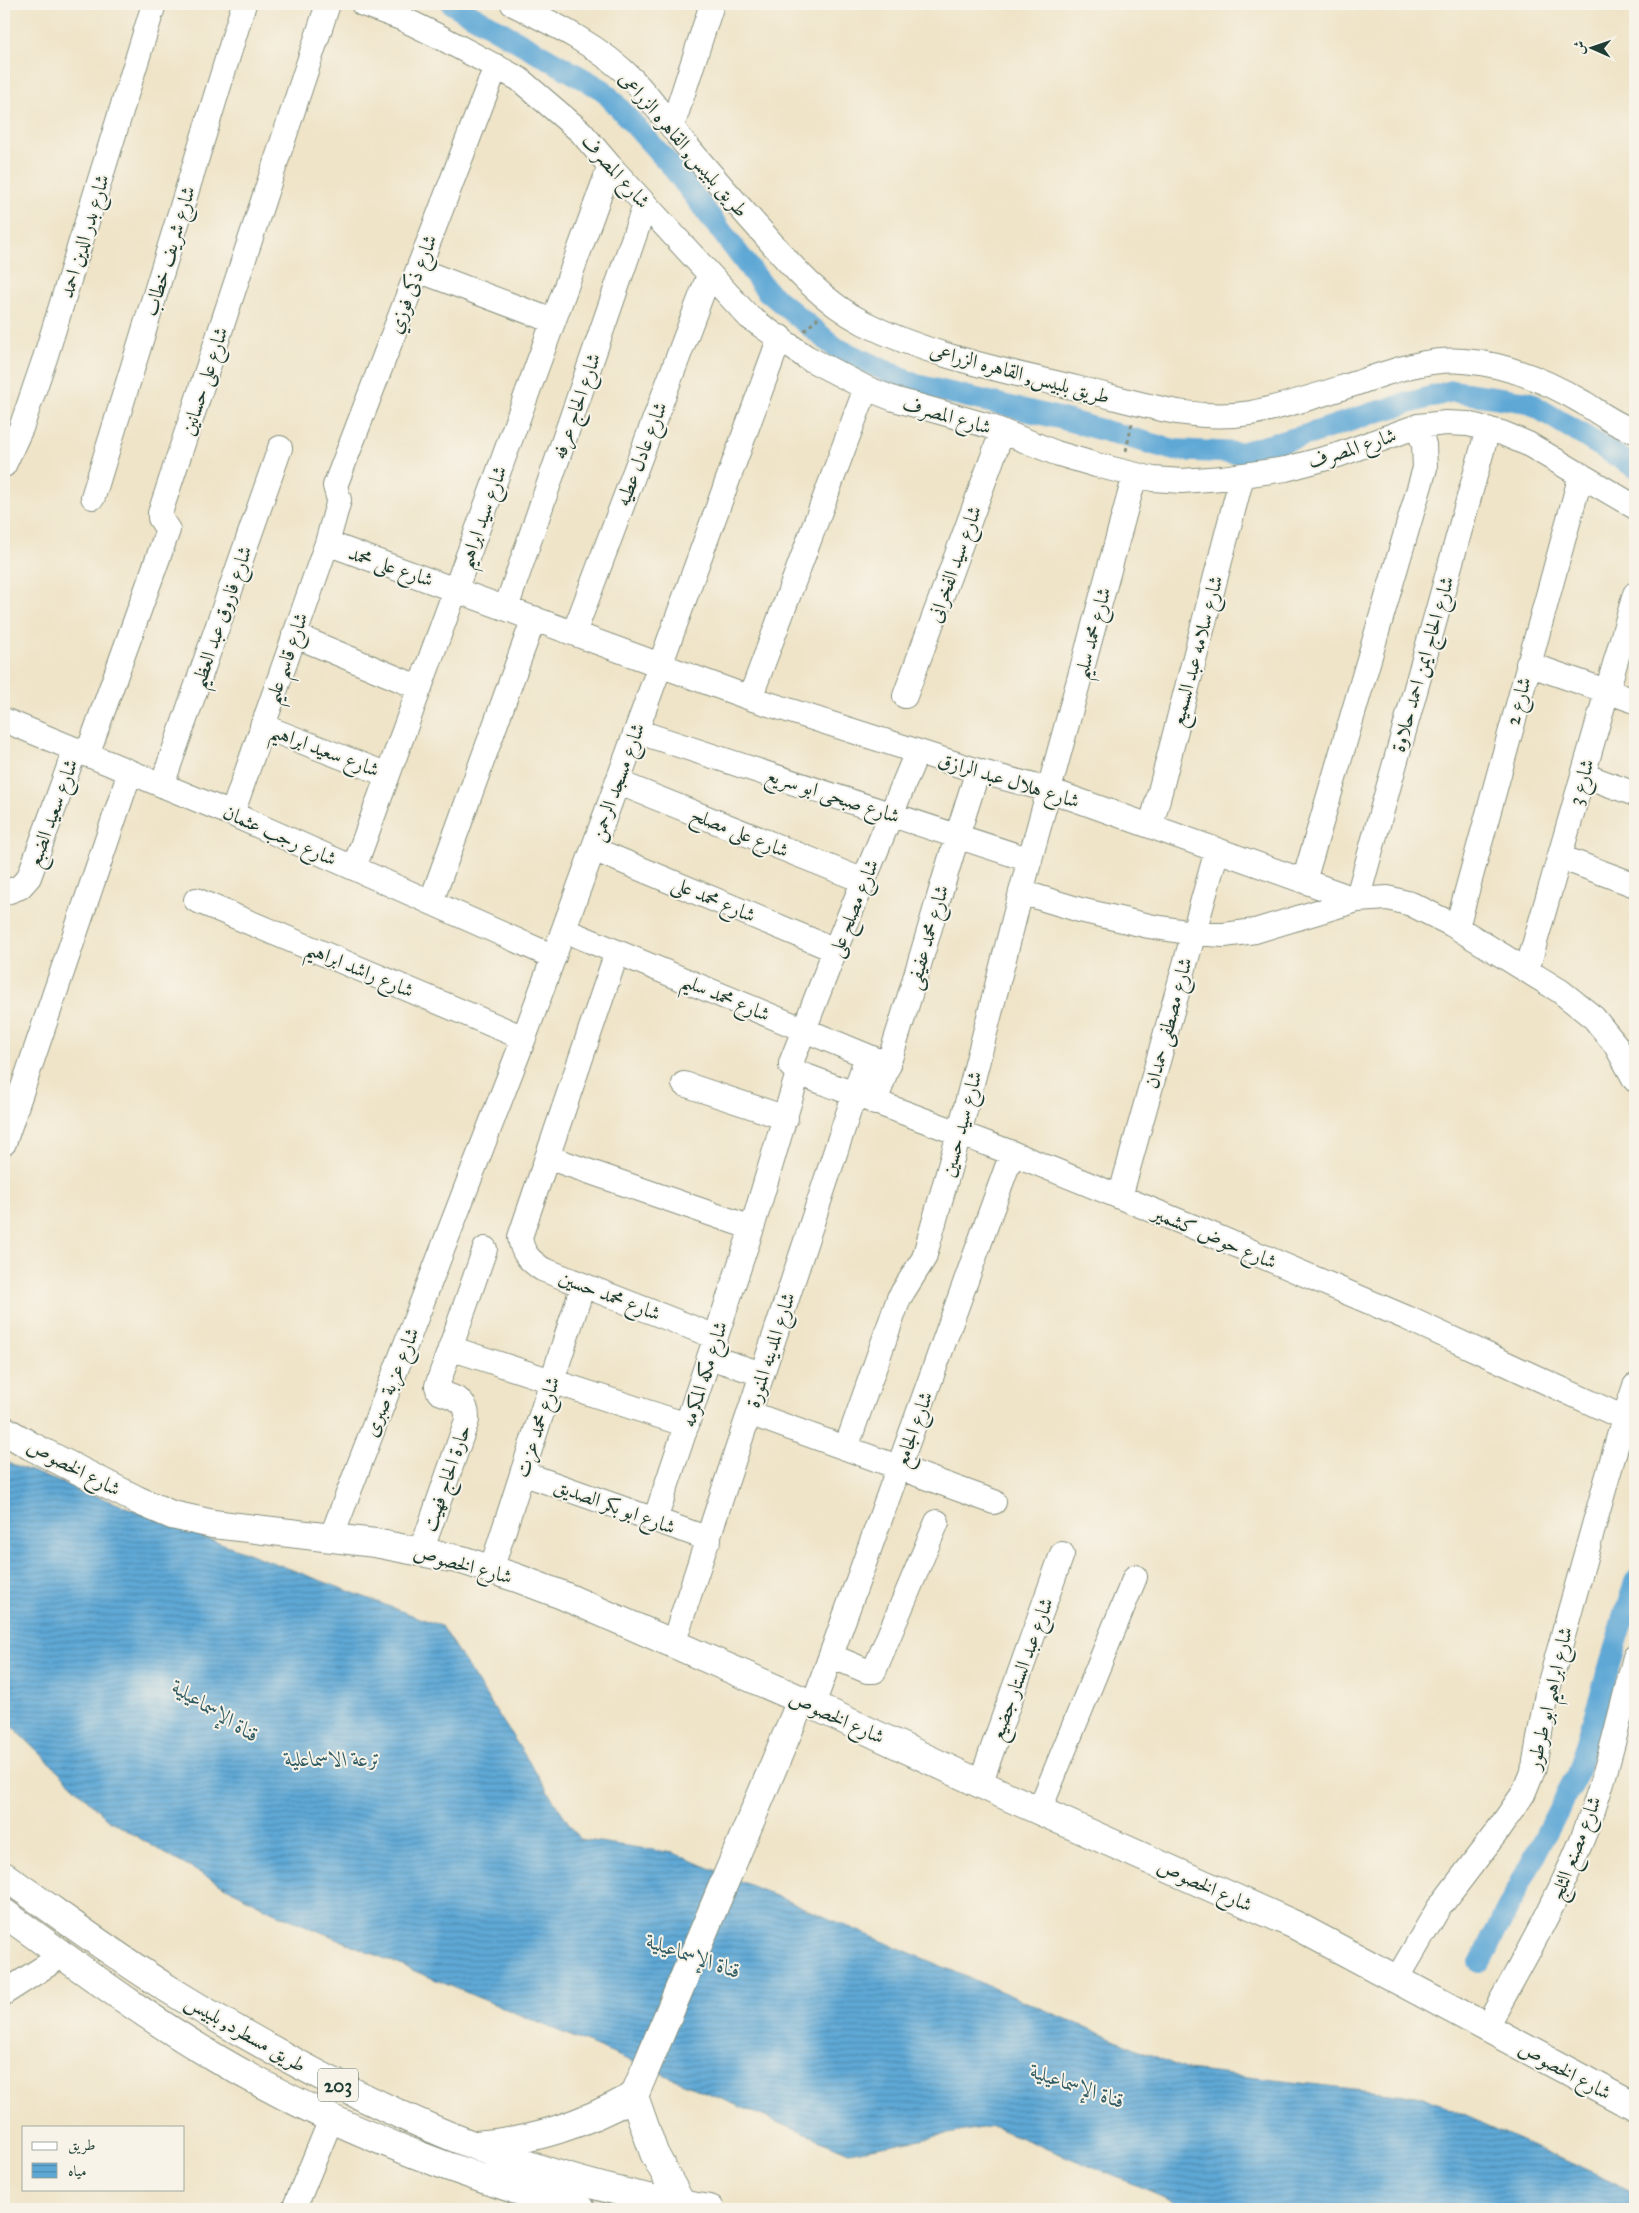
<svg xmlns="http://www.w3.org/2000/svg" width="1639" height="2213" viewBox="0 0 1639 2213" font-family="'IM FELL Great Primer',Amiri,serif">
<style>
.water{fill:url(#water-rules);stroke:#3e7285}
.lines{fill:none;stroke-linecap:round;stroke-linejoin:round}
.canal{stroke:#5ea8d6;stroke-width:22}
.minor-casing{stroke:#87907e;stroke-width:26}
.secondary-casing{stroke:#87907e;stroke-width:30}
.primary-casing{stroke:#87907e;stroke-width:30}
.path{stroke:#87907e;stroke-width:3;stroke-dasharray:4 4;stroke-linecap:butt}
.minor{stroke:#fff;stroke-width:24}
.secondary{stroke:#fff;stroke-width:28}
.primary{stroke:#fff;stroke-width:28}
.labels{text-anchor:middle;dominant-baseline:central;stroke-width:4;stroke-linejoin:round;paint-order:stroke}
.shield{fill:#f7f3e8;stroke:#60746a;stroke-width:1}
.shield-label{font-size:19px;font-weight:bold;fill:#1f3d34}
.street-label{font-size:20px;fill:#1f3d34;stroke:#f7f3e8}
.water-label{font-size:21px;font-style:italic;fill:#325d65;stroke:#f7f3e8}
</style>
<defs>
<pattern id="water-rules" width="6" height="5" patternUnits="userSpaceOnUse" patternTransform="scale(1.25)"><rect width="6" height="5" fill="#5ea8d6"/><path d="M0 2.5h6" fill="none" stroke="#4d8aae"/></pattern>
</defs>
<rect width="100%" height="100%" fill="#f7f3e8"/>
<filter id="ink" filterUnits="userSpaceOnUse"><feTurbulence type="fractalNoise" baseFrequency=".02" numOctaves="2"/><feDisplacementMap in="SourceGraphic" scale="10" xChannelSelector="R" yChannelSelector="G"/><feConvolveMatrix kernelMatrix="1 2 1 2 8 2 1 2 1" color-interpolation-filters="sRGB"/></filter>
<filter id="wash" filterUnits="userSpaceOnUse"><feTurbulence type="fractalNoise" baseFrequency=".0096" numOctaves="4" result="noise"/><feDisplacementMap in="SourceGraphic" scale="20" xChannelSelector="R" yChannelSelector="G"/><feGaussianBlur stdDeviation="1.12" result="paint"/><feColorMatrix in="noise" values="0 0 0 0 0 0 0 0 0 0 0 0 0 0 0 0 0 1.4 0 .05"/><feComposite in="paint" operator="in"/></filter>
<g filter="url(#wash)">
<rect width="100%" height="100%" fill="#efe4c8"/>
<path class="water" d="M 4,1461 L 441,1626 L 579,1839 L 674,1853 L 1187,2070 L 1424,2097 L 1635,2192 L 1635,2209 L 1194,2209 L 992,2126 L 849,2152 L 273,1912 L 176,1860 L 106,1818 L 4,1718 Z"/>
<g class="lines">
<path class="canal" d="M 452,4 L 603,90 L 673,168 L 767,291 L 836,348 L 916,385 L 1059,418 L 1174,450 L 1240,453 L 1310,434 L 1373,413 L 1452,391 L 1528,402 L 1635,467
M 1480,1962 L 1577,1774 L 1635,1581"/>
</g>
</g>
<g filter="url(#ink)">
<g class="lines">
<defs>
<path id="minor" d="M 363,4 L 401,18 L 440,37 L 519,79 L 581,132 L 610,166 L 749,317 L 806,357 L 866,388 L 894,399 L 989,426 L 1056,453 L 1096,465 L 1153,479 L 1182,481 L 1222,478 L 1286,469 L 1338,455 L 1418,426 L 1446,423 L 1468,424 L 1502,433 L 1528,444 L 1635,507
M 513,4 C 554,24 601,47 633,80 C 652,100 669,124 686,145 C 711,175 737,204 763,233 C 792,267 823,302 864,323 C 931,357 1007,371 1080,389 C 1137,402 1192,423 1251,413 C 1287,406 1322,394 1357,383 C 1392,371 1427,358 1464,361 C 1508,364 1547,381 1584,403 C 1600,413 1617,426 1635,431
M 672,127 L 712,4
M 418,270 L 553,321
M 4,465 L 21,428 L 46,355 L 154,4
M 93,497 L 244,4
M 327,543 L 750,698 L 978,771 L 1049,790 L 1357,900 L 1488,429
M 506,608 L 645,205
M 574,633 L 709,275
M 294,635 L 420,688
M 1528,664 L 1635,701
M 905,696 L 1002,432
M 750,698 L 866,388
M 4,720 L 232,814 L 554,957
M 262,726 L 388,775
M 636,731 L 1030,860
M 87,755 L 168,530 L 160,518 L 160,513 L 328,4
M 1583,775 L 1635,794
M 617,782 L 864,881
M 162,785 L 280,448
M 232,814 L 327,543 L 339,500 L 335,486 L 496,66
M 1151,826 L 1242,476
M 593,849 L 835,950
M 1560,857 L 1635,885
M 354,868 L 610,166
M 1304,881 L 1425,468 L 1424,445 L 1418,426
M 1021,892 L 1080,910 L 1149,926 L 1193,933 L 1224,935 L 1255,931 L 1357,900 L 1388,898 L 1411,904 L 1451,924 L 1560,991 L 1594,1018 L 1615,1044 L 1635,1080
M 4,893 L 20,887 L 29,877 L 75,750
M 196,900 L 524,1038
M 431,902 L 534,618
M 1457,927 L 1581,475
M 564,930 L 889,1065
M 617,952 L 520,1237 C 522,1253 529,1260 542,1269 L 716,1337
M 1527,970 L 1635,594
M 798,1073 L 1012,1153 L 1201,1230 L 1407,1318 L 1624,1418
M 684,1084 L 786,1118
M 875,1103 C 914,993 941,881 978,771
M 4,1143 L 130,772
M 547,1157 L 752,1228
M 1120,1197 L 1217,850
M 450,1348 L 687,1425
M 709,1357 L 762,1374
M 749,1413 L 994,1502
M 846,1448 L 899,1298 L 924,1258 L 959,1134 L 1021,892 L 1135,475
M 522,1473 L 709,1539
M 655,1520 L 752,1228 L 798,1073 L 791,1066 L 791,1063 L 835,950 L 917,752
M 331,1538 L 524,1038 L 780,337
M 421,1552 L 467,1420 C 468,1399 456,1399 439,1392 L 437,1386 L 485,1249
M 491,1570 L 583,1285
M 673,1644 L 867,1056
M 831,1656 L 867,1671 L 874,1671 L 937,1522
M 813,1705 L 1012,1153
M 980,1784 L 1062,1554
M 1039,1811 L 1135,1577
M 1397,1979 L 1438,1909 L 1496,1833 L 1523,1794 L 1534,1767 L 1547,1693 L 1624,1418 L 1635,1386
M 4,1993 L 63,1955
M 1486,2028 C 1520,1967 1554,1907 1581,1842 C 1605,1784 1619,1718 1635,1657
M 294,2209 L 332,2117"/>
<path id="secondary" d="M 4,1430 L 31,1446 L 137,1500 L 172,1515 L 213,1524 L 375,1543 L 421,1552 L 462,1560 L 517,1578 L 562,1595 L 813,1705 L 1002,1794 L 1295,1925 L 1635,2107"/>
<path id="primary" d="M 4,1876 C 59,1914 113,1955 170,1990 C 336,2092 515,2181 710,2209
M 4,1913 C 73,1962 142,2015 216,2058 C 329,2125 455,2174 581,2209
M 634,2096 L 654,2153 L 682,2205
M 476,2145 C 536,2140 581,2125 634,2096 L 801,1701"/>
</defs>
<use href="#minor" class="minor-casing"/>
<use href="#secondary" class="secondary-casing"/>
<use href="#primary" class="primary-casing"/>
<path class="path" d="M 804,331 L 818,318
M 1126,451 L 1132,423"/>
<use href="#minor" class="minor"/>
<use href="#secondary" class="secondary"/>
<use href="#primary" class="primary"/>
</g>
</g>
<g class="labels">
<rect class="shield" x="318" y="2068.5" width="40" height="33" rx="4"/>
<g class="shield-label">
<text x="338" y="2085">203</text>
</g>
<g class="street-label">
<text transform="translate(684 144) rotate(49)">طريق بلبيس, القاهره الزراعى</text>
<text transform="translate(616 171) rotate(48)">شارع المصرف</text>
<text transform="translate(84 236) rotate(-73)">شارع بدر الدين احمد</text>
<text transform="translate(169 251) rotate(-73)">شارع شريف خطاب</text>
<text transform="translate(412 284) rotate(-69)">شارع ذكى فوزي</text>
<text transform="translate(1020 373) rotate(15)">طريق بلبيس, القاهره الزراعى</text>
<text transform="translate(204 381) rotate(-72)">شارع على حسانين</text>
<text transform="translate(576 406) rotate(-71)">شارع الحاج عرفه</text>
<text transform="translate(947 415) rotate(16)">شارع المصرف</text>
<text transform="translate(1352 448) rotate(-18)">شارع المصرف</text>
<text transform="translate(641 454) rotate(-69)">شارع عادل عطيه</text>
<text transform="translate(482 517) rotate(-70)">شارع سيد ابراهيم</text>
<text transform="translate(954 564) rotate(-70)">شارع سيد الفخرانى</text>
<text transform="translate(391 566) rotate(19)">شارع على محمد</text>
<text transform="translate(221 617) rotate(-71)">شارع فاروق عبد العظيم</text>
<text transform="translate(1092 633) rotate(-75)">شارع محمد سليم</text>
<text transform="translate(1196 651) rotate(-75)">شارع سلامه عبد السميع</text>
<text transform="translate(286 658) rotate(-71)">شارع قاسم عليم</text>
<text transform="translate(1422 664) rotate(-74)">شارع الحاج ايمن احمد حلاوة</text>
<text transform="translate(1518 701) rotate(-75)">شارع 2</text>
<text transform="translate(325 750) rotate(21)">شارع سعيد ابراهيم</text>
<text transform="translate(1009 780) rotate(17)">شارع هلال عبد الرازق</text>
<text transform="translate(617 782) rotate(-70)">شارع مسجد الرحمن</text>
<text transform="translate(1581 782) rotate(-74)">شارع 3</text>
<text transform="translate(833 795) rotate(18)">شارع صبحى ابو سريع</text>
<text transform="translate(52 813) rotate(-70)">شارع سعيد الضبع</text>
<text transform="translate(740 832) rotate(22)">شارع على مصلح</text>
<text transform="translate(280 835) rotate(24)">شارع رجب عثمان</text>
<text transform="translate(714 899) rotate(23)">شارع محمد على</text>
<text transform="translate(853 908) rotate(-68)">شارع مصلح على</text>
<text transform="translate(927 937) rotate(-74)">شارع محمد عفيفى</text>
<text transform="translate(360 969) rotate(23)">شارع راشد ابراهيم</text>
<text transform="translate(726 997) rotate(23)">شارع محمد سليم</text>
<text transform="translate(1168 1023) rotate(-75)">شارع مصطفى حمدان</text>
<text transform="translate(961 1124) rotate(-75)">شارع سيد حسين</text>
<text transform="translate(1215 1237) rotate(23)">شارع حوض كشمير</text>
<text transform="translate(610 1295) rotate(21)">شارع محمد حسين</text>
<text transform="translate(770 1350) rotate(-72)">شارع المدينه المنورة</text>
<text transform="translate(704 1374) rotate(-72)">شارع مكه المكرمه</text>
<text transform="translate(391 1382) rotate(-68)">شارع عزبة صبرى</text>
<text transform="translate(537 1427) rotate(-72)">شارع محمد عزت</text>
<text transform="translate(913 1429) rotate(-70)">شارع الجامع</text>
<text transform="translate(74 1467) rotate(27)">شارع الخصوص</text>
<text transform="translate(446 1478) rotate(-71)">حارة الحاج فهيت</text>
<text transform="translate(615 1506) rotate(20)">شارع ابو بكر الصديق</text>
<text transform="translate(463 1564) rotate(15)">شارع الخصوص</text>
<text transform="translate(1021 1669) rotate(-70)">شارع عبد الستار جضيع</text>
<text transform="translate(1549 1698) rotate(-77)">شارع ابراهيم ابو طرطور</text>
<text transform="translate(837 1717) rotate(24)">شارع الخصوص</text>
<text transform="translate(1575 1848) rotate(-69)">شارع مصنع الثلج</text>
<text transform="translate(1205 1885) rotate(24)">شارع الخصوص</text>
<text transform="translate(246 2033) rotate(30)">طريق مسطرد, بلبيس</text>
<text transform="translate(1565 2070) rotate(28)">شارع الخصوص</text>
</g>
<g class="water-label">
<text transform="translate(216 1711) rotate(32)">قناة الإسماعيلية</text>
<text x="333" y="1759">ترعة الاسماعلية</text>
<text transform="translate(694 1956) rotate(19)">قناة الإسماعيلية</text>
<text transform="translate(1078 2086) rotate(19)">قناة الإسماعيلية</text>
</g>
</g>
<rect width="1639" height="2213" fill="none" stroke="#f7f3e8" stroke-width="20"/>
<rect x="22" y="2126" width="162" height="65" fill="#f7f3e8" stroke="#a1aaa0"/>
<rect x="32" y="2142" width="25" height="8" fill="#ffffff" stroke="#a1aaa0"/>
<text x="68" y="2150" font-size="15" fill="#1f3d34">طريق</text>
<rect x="32" y="2163" width="25" height="15" fill="url(#water-rules)" stroke="#a1aaa0"/>
<text x="68" y="2176" font-size="15" fill="#1f3d34">مياه</text>
<g transform="translate(1592 48) rotate(272)" stroke="#f7f3e8" stroke-width="4" paint-order="stroke">
<path d="M0-4L9 19L0 12L-9 19Z" fill="#1f3d34"/>
<text y="-8" font-size="14" font-weight="bold" text-anchor="middle" fill="#1f3d34">ش</text>
</g>
</svg>
